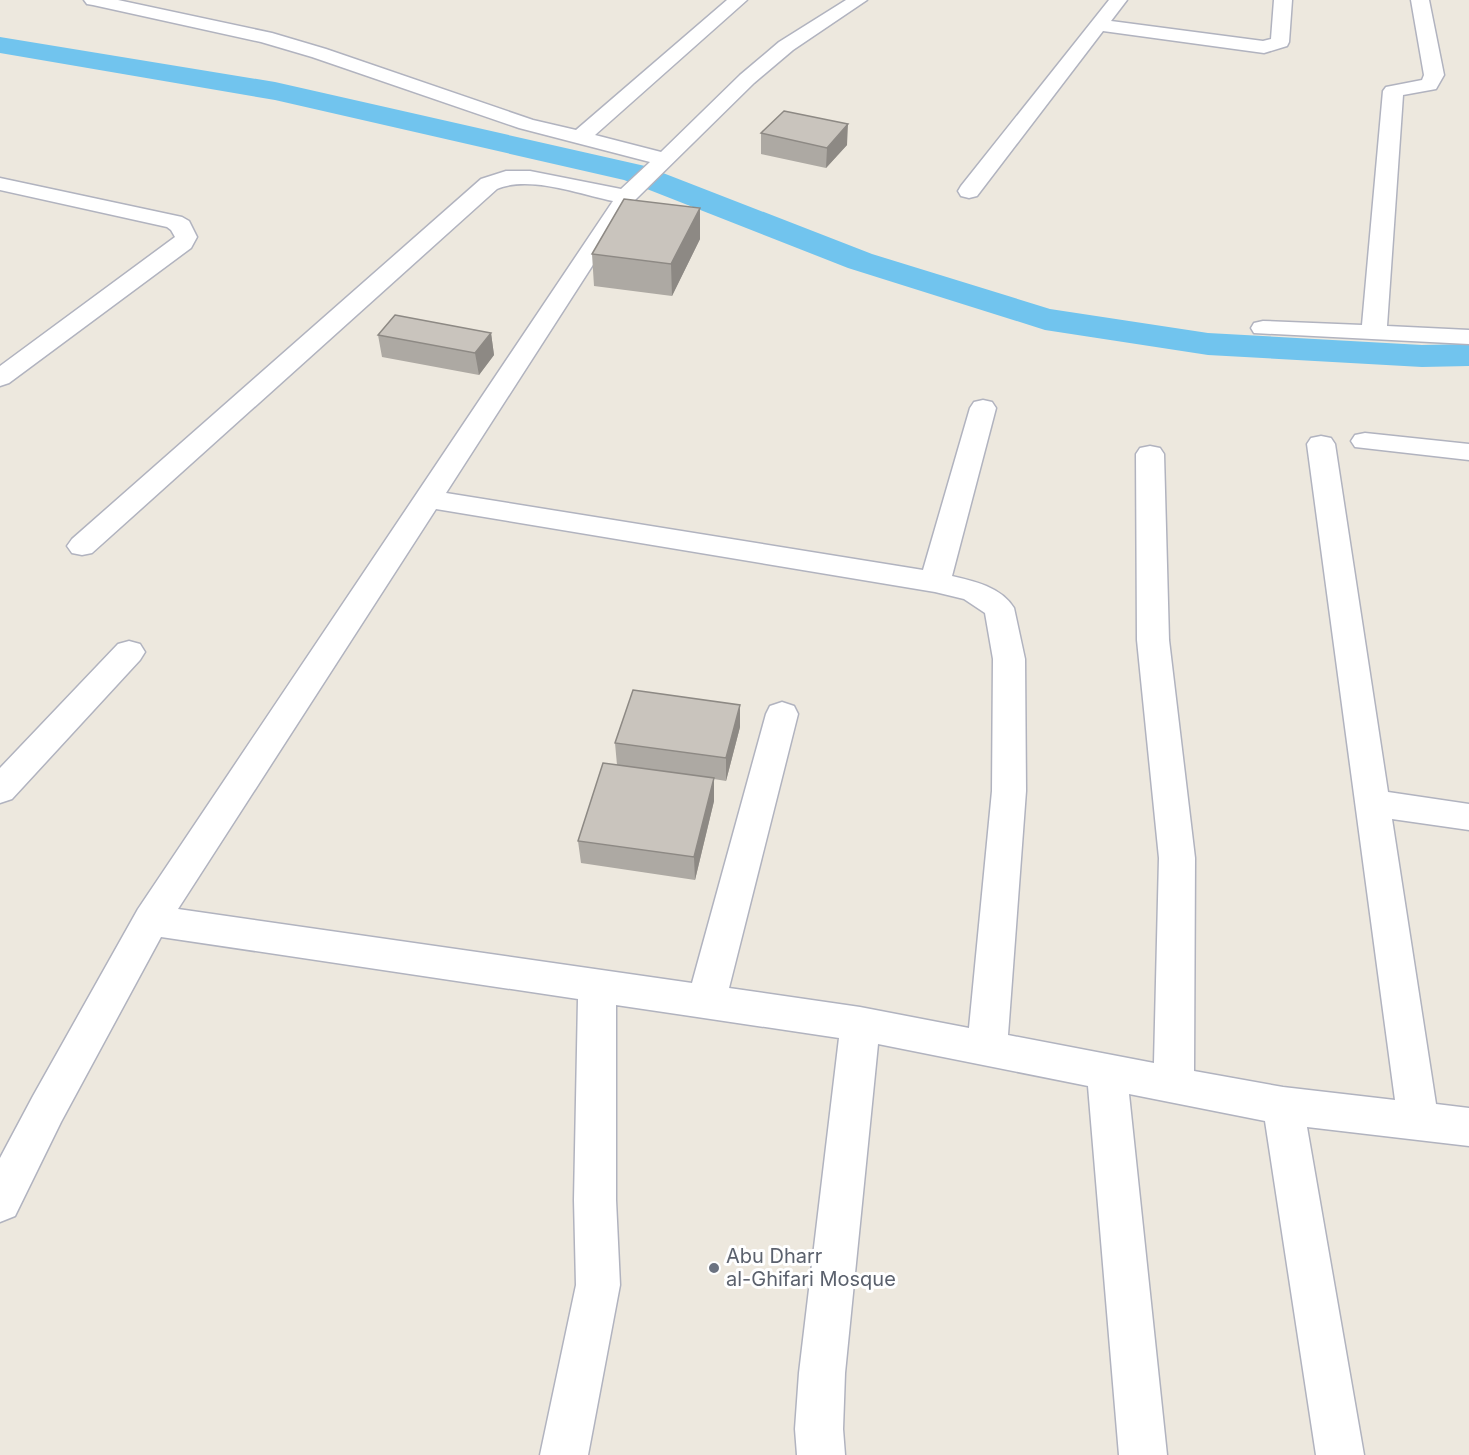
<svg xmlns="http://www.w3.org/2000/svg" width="1469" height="1455" viewBox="0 0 1469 1455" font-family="Inter,sans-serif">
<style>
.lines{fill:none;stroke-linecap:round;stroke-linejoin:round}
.canal{fill:#71c4ee;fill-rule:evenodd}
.street-casing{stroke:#b1b3bf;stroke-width:3}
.street{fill:#fff;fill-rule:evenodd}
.wall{fill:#ada9a3}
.shaded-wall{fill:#8d8984}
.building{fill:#c9c4bd;stroke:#8d8984;stroke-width:1.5}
.worship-dot{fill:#6b7280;stroke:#fff;stroke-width:2}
.labels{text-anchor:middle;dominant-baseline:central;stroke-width:6;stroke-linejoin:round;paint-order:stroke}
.near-worship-label{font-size:20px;fill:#5b616d;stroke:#fff;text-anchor:start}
</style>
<rect width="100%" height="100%" fill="#ede8de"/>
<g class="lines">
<path class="canal" d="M 0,37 L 275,82 L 645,166 L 872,254 L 1050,309 L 1208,333 L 1422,345 L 1469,344 L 1469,366 L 1422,367 L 1208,355 L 1045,330 L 848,268 L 624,180 L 275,100 L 0,53 Z"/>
<defs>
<path id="street" d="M 84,0 L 118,0 L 272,33 L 326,49 L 533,120 L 576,130 L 727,0 L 747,0 L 595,135 L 661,152 L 740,75 L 779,42 L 846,0 L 867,0 L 793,50 L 754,83 L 634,201 L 446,493 L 923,570 L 970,408 L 974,402 L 983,400 L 992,402 L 996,408 L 952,576 C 974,581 1001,587 1014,608 L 1025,659 L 1026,791 L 1008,1035 L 1154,1063 L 1159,858 L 1137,640 L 1136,454 L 1140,448 L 1150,446 L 1160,448 L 1164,454 L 1169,640 L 1195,858 L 1194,1071 L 1283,1087 L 1395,1100 L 1307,444 L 1311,438 L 1321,436 L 1331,438 L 1335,444 L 1388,792 L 1469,804 L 1469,830 L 1392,819 L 1436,1104 L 1469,1108 L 1469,1146 L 1307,1127 L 1364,1455 L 1316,1455 L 1265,1121 L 1129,1094 L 1167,1455 L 1119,1455 L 1088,1086 L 878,1044 L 845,1373 L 843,1429 L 845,1455 L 797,1455 L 795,1429 L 799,1373 L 839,1038 L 616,1005 L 616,1200 L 620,1285 L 588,1455 L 540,1455 L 576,1285 L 574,1200 L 578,999 L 161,937 L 61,1122 L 15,1216 L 0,1222 L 0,1158 L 33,1096 L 138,909 L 613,201 C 579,194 529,175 497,189 L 92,553 L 82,555 L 72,553 L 67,546 L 72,539 L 481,179 L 506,171 L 530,171 L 621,189 L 650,162 L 519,128 L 312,57 L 261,42 L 93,5 L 87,4 ZM 436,509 L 935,592 L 964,599 L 985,613 L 993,659 L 992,791 L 969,1028 L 860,1007 L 729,988 L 798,714 L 794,706 L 782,702 L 770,706 L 766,714 L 692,983 L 178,909 Z
M 1109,0 L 1127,0 L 1111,21 L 1263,41 L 1271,39 L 1274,0 L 1292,0 L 1289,42 L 1287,46 L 1264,53 L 1103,31 L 977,196 L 969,198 L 961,196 L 958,191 L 961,186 Z
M 1411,0 L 1429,0 L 1444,75 L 1436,89 L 1403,95 L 1387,326 L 1469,330 L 1469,344 L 1254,333 L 1251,328 L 1254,323 L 1263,321 L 1362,325 L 1383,91 L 1386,87 L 1422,80 L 1424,75 Z
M 0,178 L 182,217 L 189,221 L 197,237 L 191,248 L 9,383 L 0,386 L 0,366 L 175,237 L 171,230 L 167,227 L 0,190 Z
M 1365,433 L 1469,444 L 1469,460 L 1355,447 L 1351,441 L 1355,435 Z
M 129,641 L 140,644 L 145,652 L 140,660 L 12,799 L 0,803 L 0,768 L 118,644 Z"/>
</defs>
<use href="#street" class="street-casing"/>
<use href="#street" class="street"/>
</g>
<path class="wall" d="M 761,133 L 847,145 L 826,168 L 761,154 Z
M 700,208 L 700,239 L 672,296 L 594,286 L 592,254 Z
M 491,333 L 494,355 L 479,375 L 382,357 L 378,335 Z
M 740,727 L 726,781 L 714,779 L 714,801 L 695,880 L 581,863 L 578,841 L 617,765 L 615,743 Z"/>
<path class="shaded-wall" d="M 848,124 L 847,145 L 826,168 L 827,148 Z
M 700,208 L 700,239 L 672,296 L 671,264 Z
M 491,333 L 494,355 L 479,375 L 475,353 Z
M 740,705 L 740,727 L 726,781 L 726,758 Z
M 714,778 L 714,801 L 695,880 L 694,857 Z"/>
<path class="building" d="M 784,111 L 848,124 L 827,148 L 761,133 Z
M 624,199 L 700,208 L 671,264 L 592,254 Z
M 395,315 L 491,333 L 475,353 L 378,335 Z
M 633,690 L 740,705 L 726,758 L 615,743 Z
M 603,763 L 714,778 L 694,857 L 578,841 Z"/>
<circle class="worship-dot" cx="714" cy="1268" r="6"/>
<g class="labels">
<g class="near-worship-label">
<text x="726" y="1256">Abu Dharr<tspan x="726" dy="23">al-Ghifari Mosque</tspan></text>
</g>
</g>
</svg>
